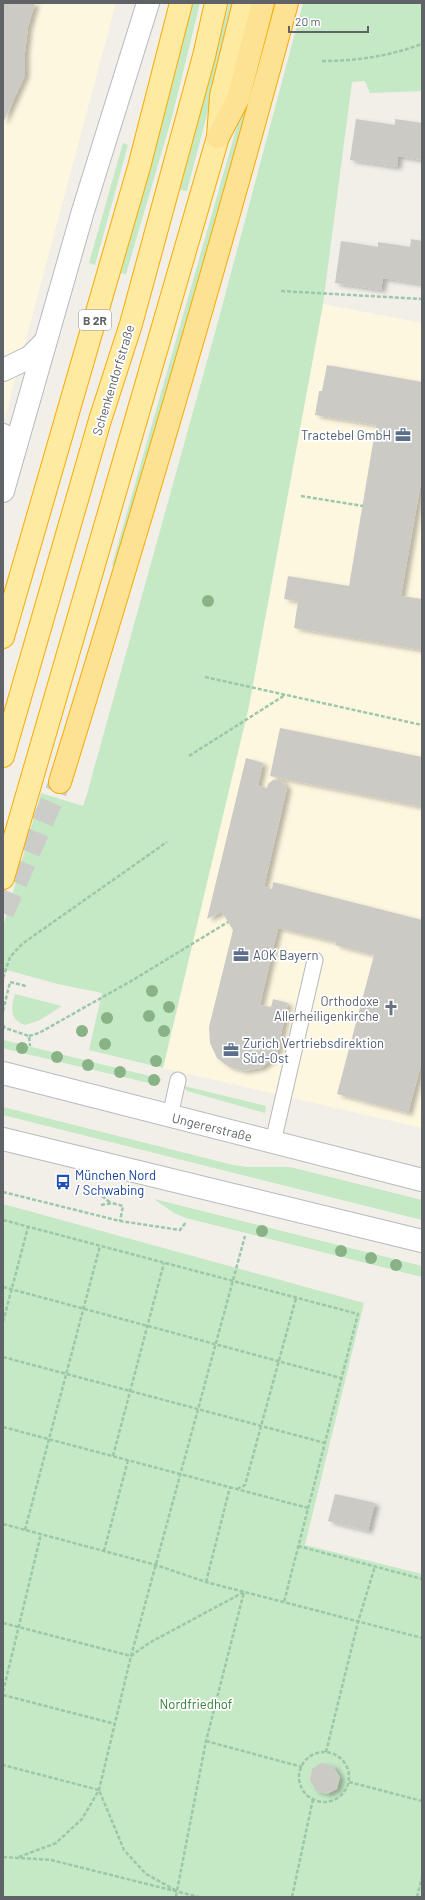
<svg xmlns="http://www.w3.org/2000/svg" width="425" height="1900" viewBox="0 0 425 1900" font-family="Barlow,sans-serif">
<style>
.commercial{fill:#fef7e0}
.green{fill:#c5e8c5}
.building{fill:#cccac5;filter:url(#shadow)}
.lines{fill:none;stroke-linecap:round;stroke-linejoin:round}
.motorway-tunnel{stroke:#ccccc8;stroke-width:22;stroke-dasharray:22 11;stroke-linecap:butt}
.service-casing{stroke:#b5b8bc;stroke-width:17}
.minor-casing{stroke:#b5b8bc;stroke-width:24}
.secondary-casing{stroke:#b6babf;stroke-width:24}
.trunk-casing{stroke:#f9ab00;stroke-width:24}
.motorway-casing{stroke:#f9ab00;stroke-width:24}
.path{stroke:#9cc7a9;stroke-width:2.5;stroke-dasharray:4 2;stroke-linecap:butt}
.service{stroke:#fff;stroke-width:15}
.minor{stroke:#fff;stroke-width:22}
.secondary{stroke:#fff;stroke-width:22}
.trunk{stroke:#feeaa1;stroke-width:22}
.motorway{stroke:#fde293;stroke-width:22}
.tree{fill:#89b387}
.labels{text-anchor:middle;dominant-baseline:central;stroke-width:3.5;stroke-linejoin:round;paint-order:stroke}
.shield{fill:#fff;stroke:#8f9295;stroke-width:1}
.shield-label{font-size:12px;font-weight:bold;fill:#5f6368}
.street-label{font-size:13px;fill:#5f6368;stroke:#fff}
.service-label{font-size:13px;fill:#4e5e75;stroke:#fff;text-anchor:start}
.worship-label{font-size:13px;fill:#5b616d;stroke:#fff;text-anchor:end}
.transit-label{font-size:13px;fill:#164399;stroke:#fff;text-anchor:start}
.park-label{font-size:13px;fill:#348238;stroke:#fff}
</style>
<defs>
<filter id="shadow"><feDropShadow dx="4.5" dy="2.5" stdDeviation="2" flood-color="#0004"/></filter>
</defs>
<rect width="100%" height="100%" fill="#f1efe8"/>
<path class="commercial" d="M 3,3 L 116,3 L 3,425 Z
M 323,304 L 422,323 L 422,1128 L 163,1068 L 249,706 Z"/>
<path class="green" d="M 192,3 L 200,3 L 172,117 L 126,274 L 121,273 L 176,71 Z
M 229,3 L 236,3 L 187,191 L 180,190 Z
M 272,3 L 278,3 L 118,567 L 112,565 Z
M 303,3 L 422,3 L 422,91 L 370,93 L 365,81 L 352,82 L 323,304 L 249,706 L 163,1068 L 89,1050 L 102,993 L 58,984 L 3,969 L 3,927 L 41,793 L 83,806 L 87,794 L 219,318 Z
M 123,143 L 128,145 L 95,265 L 89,263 Z
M 15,994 L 62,1006 L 40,1020 L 25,1025 C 9,1019 11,1008 15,994 Z
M 3,1040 L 162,1079 L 157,1085 L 10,1050 L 3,1048 Z
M 184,1086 L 266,1106 L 265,1113 L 187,1091 Z
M 3,1107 L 233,1165 L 248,1167 L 290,1167 L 422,1200 L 422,1220 L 3,1115 Z
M 154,1199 L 422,1266 L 422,1277 L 186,1218 L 174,1213 Z
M 3,1204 L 364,1303 L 305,1545 L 422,1574 L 422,1897 L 3,1897 Z"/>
<path class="building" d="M 3,3 L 35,3 L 28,27 L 25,52 L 25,75 L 3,123 Z
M 356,119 L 395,125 L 395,119 L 422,123 L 422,160 L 398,156 L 397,167 L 350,160 Z
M 411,239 L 422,241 L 422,284 L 383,278 L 381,290 L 335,283 L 341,241 L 378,247 L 378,242 L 410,247 Z
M 327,365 L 422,382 L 422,476 L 401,596 L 422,599 L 422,650 L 294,628 L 298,601 L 284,599 L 288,576 L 349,586 L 376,425 L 315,415 L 319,391 L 322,391 Z
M 280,728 L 422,757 L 422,807 L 270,776 Z
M 246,758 L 263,763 L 258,786 L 267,788 L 268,784 L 273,780 L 279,779 L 284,783 L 287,788 L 264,887 L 272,889 L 273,882 L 422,920 L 422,1061 L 408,1113 L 337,1094 L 374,955 L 335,945 L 336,942 L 278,928 L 260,1005 L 271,1007 L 273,999 L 288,1003 L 277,1053 L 271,1060 L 261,1068 L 244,1071 L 229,1067 L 217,1058 L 210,1043 L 209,1027 L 233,930 L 222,912 L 207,919 Z
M 335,1494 L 375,1503 L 368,1531 L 328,1521 Z
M 321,1763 L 333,1766 L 340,1777 L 337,1789 L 327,1794 L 316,1791 L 310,1780 L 312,1769 Z"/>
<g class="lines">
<path class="motorway-tunnel" d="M 3,913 L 60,782"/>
<defs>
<path id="service" d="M 170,1116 L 178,1080
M 273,1142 L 315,960"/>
<path id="minor" d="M 3,370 L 30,357 L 45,342
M 3,435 L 11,461"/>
<path id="secondary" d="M 3,491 L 83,211 L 148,3
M 3,1073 L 422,1180
M 3,1139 L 422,1241"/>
<path id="trunk" d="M 3,637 L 139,167 L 181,3
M 3,756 L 100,420 L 131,324 L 204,56 L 216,3
M 3,878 L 218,137 L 221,96 L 244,3"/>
<path id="motorway" d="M 218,137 L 238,99 L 263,3
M 60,782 C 140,523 217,264 287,3"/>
</defs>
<use href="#service" class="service-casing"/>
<use href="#minor" class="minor-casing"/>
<use href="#secondary" class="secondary-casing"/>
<use href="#trunk" class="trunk-casing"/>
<use href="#motorway" class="motorway-casing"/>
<path class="path" d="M 322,61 C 358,61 389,56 422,44
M 281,291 L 422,299
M 301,496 L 363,506
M 205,677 L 422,725
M 189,756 L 285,695
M 3,978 L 10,957 L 22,944 L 167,842
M 3,1011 L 10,982 L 26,986
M 3,1025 L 5,1028 L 29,1036 L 30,1046
M 29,1036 L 39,1033 L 133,980 L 228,922
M 3,1192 L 120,1221 L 180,1230 L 186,1222
M 102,1196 L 111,1203
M 101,1205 L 112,1203 L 123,1206 L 120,1221
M 3,1220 L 358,1314 L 284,1602
M 3,1287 L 341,1378
M 3,1322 L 28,1227
M 3,1357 L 325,1443
M 3,1427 L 308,1508
M 113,1456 L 164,1263
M 237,1489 L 245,1485 L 296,1298
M 3,1524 L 156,1565 L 206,1582 L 422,1638
M 25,1530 L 100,1246
M 298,1546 L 422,1579
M 104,1551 L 128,1460
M 206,1582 L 230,1487
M 3,1623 L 131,1656 L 149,1643 L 244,1592 L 206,1741 L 177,1891 L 146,1874 L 124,1850 L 99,1790 L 3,1765
M 3,1692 L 41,1534
M 3,1695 L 115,1724
M 206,1741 L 302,1767
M 326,1752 L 358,1622 L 375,1566
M299 1777a25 25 0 1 1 50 0a25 25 0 1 1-50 0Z
M 349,1782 L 422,1801
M 3,1857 L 51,1860 L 199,1897
M 19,1857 L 56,1843 L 82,1819 L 99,1790 L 131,1656 L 245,1236
M 176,1897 L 177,1891
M 292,1897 L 313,1799
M 417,1897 L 422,1877"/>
<use href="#service" class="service"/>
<use href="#minor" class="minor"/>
<use href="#secondary" class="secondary"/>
<use href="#trunk" class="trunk"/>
<use href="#motorway" class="motorway"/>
</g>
<g class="tree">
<circle cx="208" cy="601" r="6"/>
<circle cx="152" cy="991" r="6"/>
<circle cx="169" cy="1007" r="6"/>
<circle cx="149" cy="1016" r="6"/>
<circle cx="107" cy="1018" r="6"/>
<circle cx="82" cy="1031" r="6"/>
<circle cx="164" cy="1031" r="6"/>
<circle cx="105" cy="1044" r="6"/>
<circle cx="22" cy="1048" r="6"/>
<circle cx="57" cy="1057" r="6"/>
<circle cx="156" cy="1061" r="6"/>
<circle cx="88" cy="1065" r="6"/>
<circle cx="120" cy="1072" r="6"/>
<circle cx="154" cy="1080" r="6"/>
<circle cx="262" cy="1231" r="6"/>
<circle cx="341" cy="1251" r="6"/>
<circle cx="371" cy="1258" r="6"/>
<circle cx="396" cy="1265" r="6"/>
</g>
<defs>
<symbol id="office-bare" viewBox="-9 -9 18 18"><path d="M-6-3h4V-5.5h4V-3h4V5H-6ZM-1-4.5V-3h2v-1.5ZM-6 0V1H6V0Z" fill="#5c6f8a" stroke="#fff" stroke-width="2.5" paint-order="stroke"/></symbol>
<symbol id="church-bare" viewBox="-9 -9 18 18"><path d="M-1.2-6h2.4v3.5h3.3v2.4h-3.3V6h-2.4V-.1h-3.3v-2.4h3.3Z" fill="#6b7280" stroke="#fff" stroke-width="2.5" paint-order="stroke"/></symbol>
<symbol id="bus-bare" viewBox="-9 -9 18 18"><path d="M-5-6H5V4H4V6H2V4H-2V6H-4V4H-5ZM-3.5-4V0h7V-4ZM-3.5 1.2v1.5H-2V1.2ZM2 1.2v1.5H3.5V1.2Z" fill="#1a4fb4" stroke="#fff" stroke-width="2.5" paint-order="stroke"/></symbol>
</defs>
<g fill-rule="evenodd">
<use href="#office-bare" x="392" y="424" width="22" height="22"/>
<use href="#office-bare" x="230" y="944" width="22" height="22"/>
<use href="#church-bare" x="380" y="997" width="22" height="22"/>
<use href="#office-bare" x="220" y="1039" width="22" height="22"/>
<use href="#bus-bare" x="52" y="1171" width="22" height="22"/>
</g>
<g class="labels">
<rect class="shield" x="79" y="310" width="32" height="20" rx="3"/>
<g class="shield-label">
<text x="95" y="320">B 2R</text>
</g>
<g class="street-label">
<text transform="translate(113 380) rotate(-73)">Schenkendorfstraße</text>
<text transform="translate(212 1127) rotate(14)">Ungererstraße</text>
</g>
<g class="service-label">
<text x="391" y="435" text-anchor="end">Tractebel GmbH</text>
<text x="253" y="955">AOK Bayern</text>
<text x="243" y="1043">Zurich Vertriebsdirektion<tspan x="243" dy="15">Süd-Ost</tspan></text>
</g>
<g class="worship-label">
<text x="379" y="1001">Orthodoxe<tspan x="379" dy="15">Allerheiligenkirche</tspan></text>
</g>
<g class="transit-label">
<text x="75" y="1175">München Nord<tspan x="75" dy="15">/ Schwabing</tspan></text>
</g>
<g class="park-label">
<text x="196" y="1704">Nordfriedhof</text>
</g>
</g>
<rect width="425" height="1900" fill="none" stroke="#5f6368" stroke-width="8"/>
<path d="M289 26v6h79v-6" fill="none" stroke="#5f6368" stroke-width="2"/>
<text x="295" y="26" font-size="12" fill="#5f6368" stroke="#ffffff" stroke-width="3" paint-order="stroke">20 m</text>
</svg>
